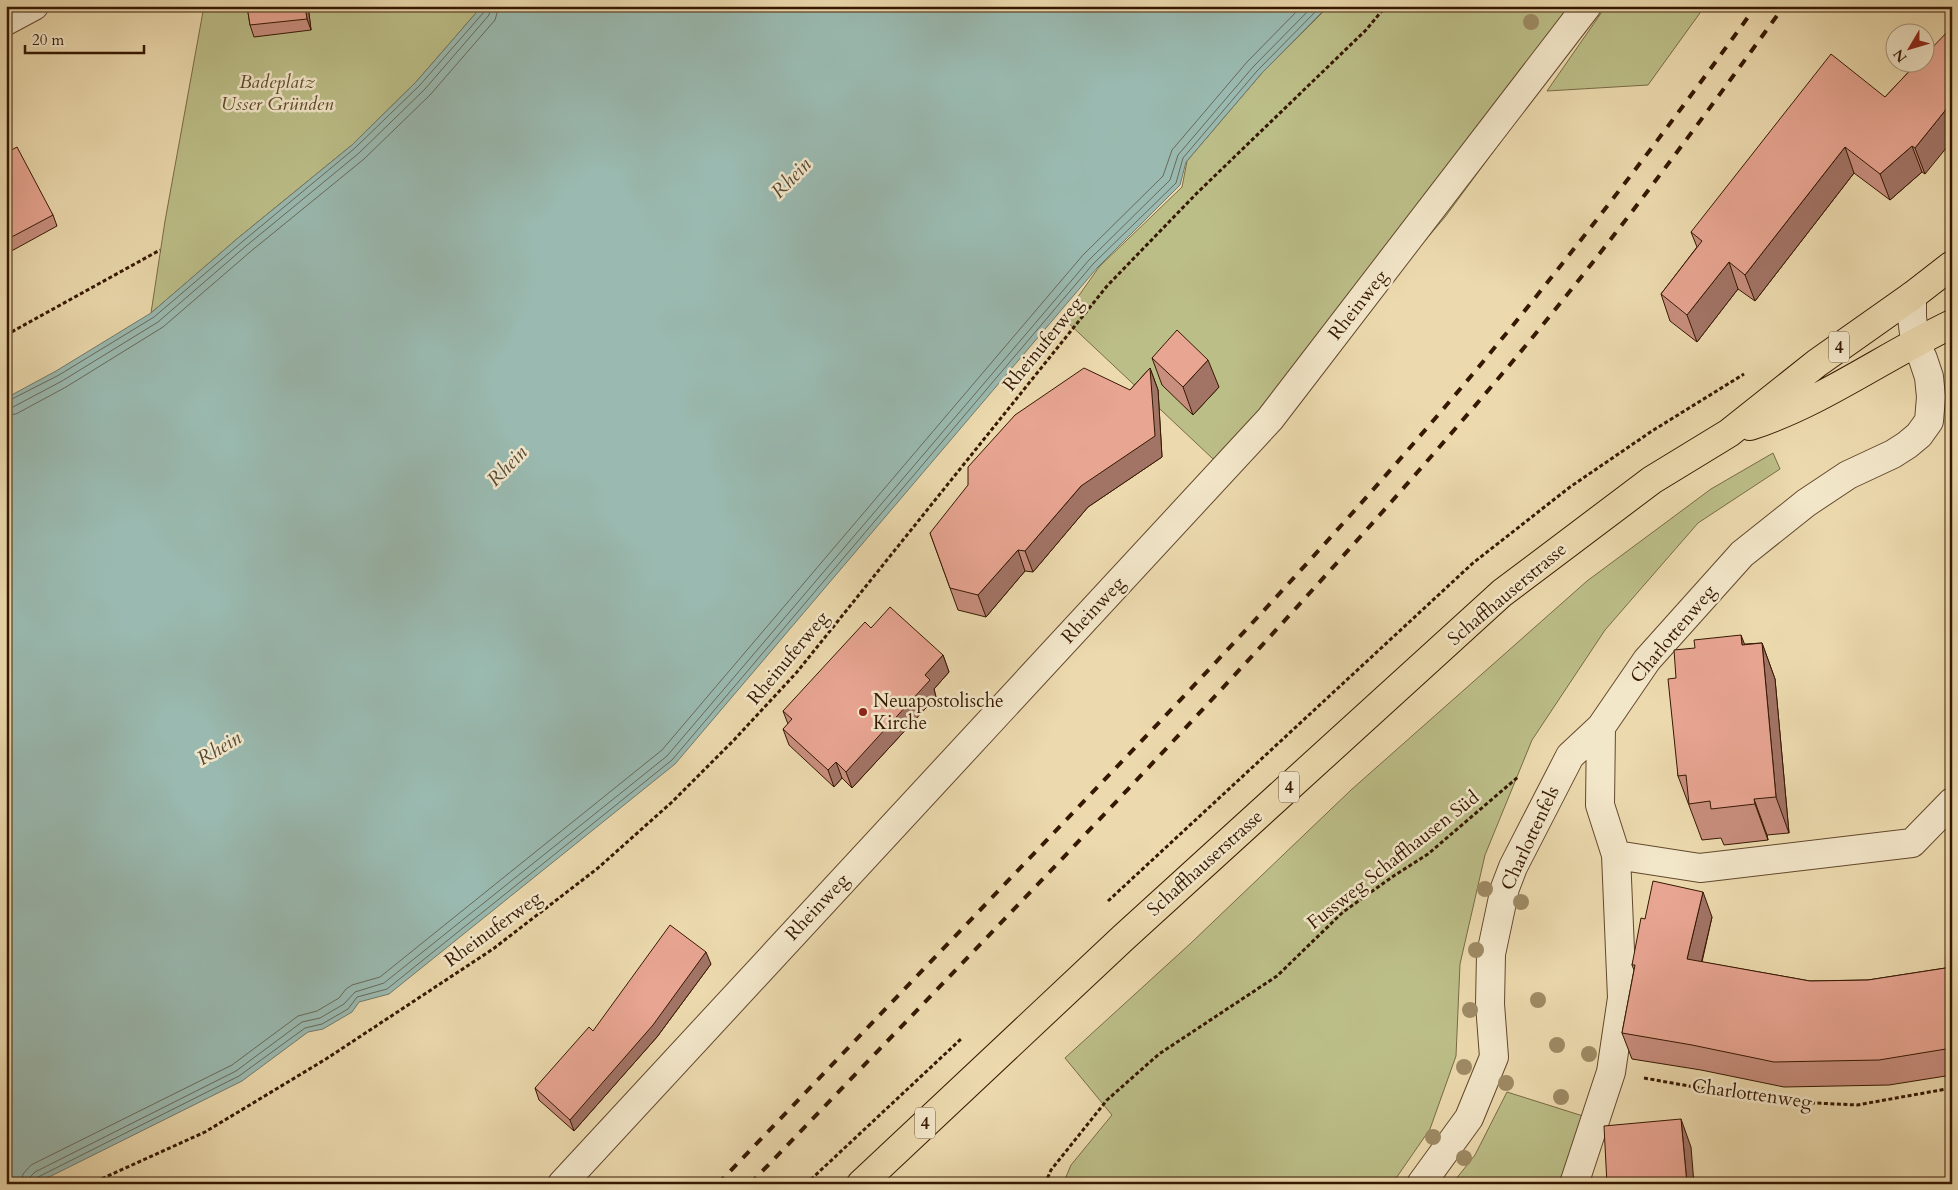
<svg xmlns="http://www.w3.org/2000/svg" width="1958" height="1190" viewBox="0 0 1958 1190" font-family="Cardo,serif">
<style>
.green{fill:#bcbe88;stroke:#796b45}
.water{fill:#9abab1;stroke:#72796b}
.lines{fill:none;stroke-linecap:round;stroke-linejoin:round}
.shore{stroke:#68695a;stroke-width:1}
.minor-casing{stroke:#64482d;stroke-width:30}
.major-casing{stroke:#361802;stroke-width:30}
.path{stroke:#361802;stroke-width:3;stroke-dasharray:4 2.5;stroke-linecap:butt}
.minor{stroke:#f3e7ca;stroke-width:28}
.major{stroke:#ecdaae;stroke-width:28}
.rail{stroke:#361802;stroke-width:4;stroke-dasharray:9 9;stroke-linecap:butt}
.tree{fill:#9e8b65}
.wall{fill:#c88e7e;stroke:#361802}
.shaded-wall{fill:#a27466;stroke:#361802}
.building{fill:#e8a592;stroke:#361802}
.poi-dot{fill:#8f2418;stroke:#f3e7ca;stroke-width:2}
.labels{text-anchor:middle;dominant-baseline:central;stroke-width:5;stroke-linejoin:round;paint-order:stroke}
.shield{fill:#f3e7ca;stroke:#6f563e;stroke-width:1}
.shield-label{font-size:18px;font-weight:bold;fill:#361802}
.park-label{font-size:19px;font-style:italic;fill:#5e4a2a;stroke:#f3e7ca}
.street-label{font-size:19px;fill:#361802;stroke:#f3e7ca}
.poi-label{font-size:19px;fill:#361802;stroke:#f3e7ca;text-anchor:start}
.water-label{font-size:20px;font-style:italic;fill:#544937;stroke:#f3e7ca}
</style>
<rect width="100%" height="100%" fill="#ecdaae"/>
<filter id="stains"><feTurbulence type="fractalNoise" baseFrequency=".004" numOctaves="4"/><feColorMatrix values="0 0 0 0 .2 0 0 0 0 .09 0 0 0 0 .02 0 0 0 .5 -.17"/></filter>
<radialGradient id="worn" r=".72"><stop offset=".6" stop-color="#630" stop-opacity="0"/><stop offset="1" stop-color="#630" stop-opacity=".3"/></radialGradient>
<path class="green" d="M 204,6 L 482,6 L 416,82 L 352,145 L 238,238 L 151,313 L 165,221 Z
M 1329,6 L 1601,6 L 1445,217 L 1228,473 L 1063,318 L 1099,267 L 1182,187 L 1187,161 L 1262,73 Z
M 1606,6 L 1705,6 L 1648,85 L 1547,91 Z
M 1773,453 L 1780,469 L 1698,523 L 1605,630 L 1532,740 L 1485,855 L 1460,964 L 1456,1056 L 1430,1129 L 1392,1184 L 1063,1184 L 1071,1165 L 1112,1115 L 1065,1058 L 1191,943 L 1351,790 L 1587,581 L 1711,489 Z
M 1507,1092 L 1583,1116 L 1566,1184 L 1452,1184 L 1475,1155 Z"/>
<path class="water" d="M 482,6 L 1328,6 L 1261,74 L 1186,162 L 1180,185 L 1097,268 L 675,764 L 389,994 L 359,1002 L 352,1012 L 323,1029 L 308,1032 L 242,1081 L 37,1183 L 6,1184 L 6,398 L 56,371 L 151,313 L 238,238 L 352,145 L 416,82 Z"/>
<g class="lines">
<path class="shore" d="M 6,402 L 59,375 L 154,317 L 242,242 L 355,148 L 420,85 L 484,12 L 485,6
M 6,408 L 13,407 L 62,381 L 158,322 L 246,246 L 359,153 L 425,89 L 489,15 L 491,6
M 6,415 L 16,414 L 66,387 L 163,327 L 250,252 L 364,159 L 430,95 L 495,20 L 499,6
M 21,1184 L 23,1174 L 31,1165 L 232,1065 L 298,1016 L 317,1011 L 339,998 L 346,989 L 352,985 L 380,977 L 662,750 L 1083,255 L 1163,176 L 1172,150 L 1247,62 L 1302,6
M 29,1184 L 30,1177 L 35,1172 L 236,1071 L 302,1022 L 320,1018 L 344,1004 L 355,992 L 384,983 L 667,756 L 1089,260 L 1170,180 L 1178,155 L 1253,67 L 1313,6
M 35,1184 L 38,1177 L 239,1076 L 305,1028 L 322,1024 L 348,1009 L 357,997 L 387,989 L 672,760 L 1093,264 L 1176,183 L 1183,158 L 1257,71 L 1321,6"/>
<defs>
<path id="minor" d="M 6,21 L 34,6
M 1616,855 L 1700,868 L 1912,843 L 1952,802
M 562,1184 L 1270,419 L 1587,6
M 1421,1184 L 1469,1118 L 1494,1057 L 1490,1004 L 1491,954 L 1505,888 L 1513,867 L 1570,756 L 1601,727
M 1574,1184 L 1611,1072 L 1622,998 L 1616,855 L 1600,805 L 1601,727 L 1647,660 L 1742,554 L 1806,503 L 1848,475 L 1893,454 L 1907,445 L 1919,435 L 1929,421 L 1931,397 L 1929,377 L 1923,359 L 1915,342 L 1912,317 L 1912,296"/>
<path id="major" d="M 1750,426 C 1823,402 1883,357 1952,324
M 861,1184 L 1123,938 L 1502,593 L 1652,480 L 1729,433 L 1817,363 L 1912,296 L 1952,265"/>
</defs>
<use href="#minor" class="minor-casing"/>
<use href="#major" class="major-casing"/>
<path class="path" d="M 6,335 L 160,250
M 1108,901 L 1473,563 L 1570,487 L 1652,431 L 1744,374
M 1644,1078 L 1773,1101 L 1857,1105 L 1952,1088
M 90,1184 L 205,1132 L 326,1059 L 493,949 L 598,868 L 672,802 L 734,740 L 797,672 L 1107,286 L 1197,193 L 1366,30 L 1386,6
M 806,1184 L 961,1039
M 1045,1184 L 1051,1170 L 1107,1100 L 1159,1054 L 1277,976 L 1343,912 L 1395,875 L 1428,854 L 1518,777"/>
<use href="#minor" class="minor"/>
<use href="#major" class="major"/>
<path class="rail" d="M 718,1184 C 842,1054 966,925 1089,796 C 1222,657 1354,516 1477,369 C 1574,252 1667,130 1756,6
M 750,1184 C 1001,922 1256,663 1491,387 C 1595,265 1690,136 1784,6"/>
</g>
<g class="tree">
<circle cx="1531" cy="22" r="8"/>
<circle cx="1485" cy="889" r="8"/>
<circle cx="1521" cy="902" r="8"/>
<circle cx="1476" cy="950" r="8"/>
<circle cx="1538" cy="1000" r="8"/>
<circle cx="1470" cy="1010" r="8"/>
<circle cx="1557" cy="1045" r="8"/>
<circle cx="1589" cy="1054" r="8"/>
<circle cx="1464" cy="1067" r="8"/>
<circle cx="1506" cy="1083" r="8"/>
<circle cx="1561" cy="1097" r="8"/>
<circle cx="1433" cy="1137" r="8"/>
<circle cx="1464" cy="1158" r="8"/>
</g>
<path class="wall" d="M 247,6 L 308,6 L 311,30 L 254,37 L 250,25 Z
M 1918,62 L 1925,174 L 1922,172 L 1890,200 L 1854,173 L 1755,301 L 1738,289 L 1697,342 L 1670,321 L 1661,294 L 1697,247 L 1691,232 L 1885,97 Z
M 6,153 L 53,215 L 57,226 L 6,254 Z
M 1152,358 L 1219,387 L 1193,415 L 1162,385 Z
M 1150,368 L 1158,390 L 1162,457 L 1088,507 L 1033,572 L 1025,571 L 986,617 L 958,610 L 930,533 L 1130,390 Z
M 871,628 L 943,655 L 949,672 L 934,689 L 936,697 L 852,788 L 842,778 L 834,787 L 789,745 L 783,729 L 788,724 L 783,711 Z
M 1762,643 L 1775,679 L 1789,833 L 1767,835 L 1768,840 L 1724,845 L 1721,838 L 1702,840 L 1678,776 L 1676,678 L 1745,644 Z
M 1712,917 L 1702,962 L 1810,981 L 1868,980 L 1952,967 L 1952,1075 L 1889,1085 L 1784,1087 L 1701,1070 L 1632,1059 L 1622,1033 L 1634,970 L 1632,965 L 1645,919 Z
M 711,964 L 657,1037 L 574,1131 L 539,1100 L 535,1088 Z"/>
<path class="shaded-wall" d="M 305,6 L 308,6 L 311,30 L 307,19 Z
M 1952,102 L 1952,141 L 1925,174 L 1915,148 Z
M 1912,146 L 1922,172 L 1890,200 L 1880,174 Z
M 1845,147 L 1854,173 L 1755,301 L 1745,275 Z
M 1729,262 L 1738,289 L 1697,342 L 1687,315 Z
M 1208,360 L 1219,387 L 1193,415 L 1183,387 Z
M 1150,368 L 1158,390 L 1162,457 L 1088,507 L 1033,572 L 1025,551 L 1081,486 Z
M 1018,550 L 1025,571 L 986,617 L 978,595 Z
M 1741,635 L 1755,671 L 1742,645 Z
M 1762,643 L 1775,679 L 1789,833 L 1776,797 Z
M 943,655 L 949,672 L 934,689 L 936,697 L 852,788 L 846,772 L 925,675 Z
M 836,762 L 842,778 L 834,787 L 828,770 Z
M 1754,799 L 1767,835 L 1768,840 L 1755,804 Z
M 1703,892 L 1712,917 L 1696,985 L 1687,959 Z
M 706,952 L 711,964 L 657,1037 L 574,1131 L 570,1120 Z
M 1681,1119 L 1691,1147 L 1694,1184 L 1687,1184 Z"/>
<path class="building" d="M 247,6 L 305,6 L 307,19 L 250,25 Z
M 1952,27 L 1952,102 L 1915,148 L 1912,146 L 1880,174 L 1845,147 L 1745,275 L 1729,262 L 1687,315 L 1661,294 L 1702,241 L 1691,232 L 1831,54 L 1885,97 L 1918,62 L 1926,62 L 1926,54 Z
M 17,147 L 53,215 L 6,240 L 6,153 Z
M 1177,330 L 1208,360 L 1183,387 L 1152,358 Z
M 1084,368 L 1130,390 L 1150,368 L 1155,436 L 1081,486 L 1025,551 L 1018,550 L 978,595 L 950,588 L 930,533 L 968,485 L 968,467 L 1015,415 Z
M 890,607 L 943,655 L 925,675 L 930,680 L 846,772 L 836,762 L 828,770 L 783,729 L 792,719 L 783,711 L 865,622 L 871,628 Z
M 1741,635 L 1742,645 L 1762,643 L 1776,797 L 1754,799 L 1755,804 L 1711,809 L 1710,801 L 1689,804 L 1686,775 L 1678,776 L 1668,679 L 1676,678 L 1674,650 L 1695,648 L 1694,640 Z
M 1653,881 L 1703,892 L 1687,959 L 1810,981 L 1868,980 L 1952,967 L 1952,1048 L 1879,1060 L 1774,1062 L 1692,1045 L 1622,1033 L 1635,965 L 1632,965 L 1641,918 L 1645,919 Z
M 670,925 L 706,952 L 653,1025 L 570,1120 L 535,1088 L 589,1027 L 593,1031 Z
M 1681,1119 L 1687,1184 L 1607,1184 L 1604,1126 Z"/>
<circle class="poi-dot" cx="863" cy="712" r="5"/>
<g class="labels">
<g class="shield">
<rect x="1829" y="331.5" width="20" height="31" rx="4"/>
<rect x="1279" y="771.5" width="20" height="31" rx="4"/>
<rect x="915" y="1107.5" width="20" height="31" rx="4"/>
</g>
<g class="shield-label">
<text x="1839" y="347">4</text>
<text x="1289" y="787">4</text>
<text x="925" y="1123">4</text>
</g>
<g class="park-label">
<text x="277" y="82">Badeplatz<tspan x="277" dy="22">Usser Gründen</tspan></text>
</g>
<g class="street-label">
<text transform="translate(1358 305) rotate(-52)">Rheinweg</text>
<text transform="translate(1043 344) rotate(-51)">Rheinuferweg</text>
<text transform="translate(1507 594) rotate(-40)">Schaffhauserstrasse</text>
<text transform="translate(1093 610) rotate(-47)">Rheinweg</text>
<text transform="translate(1673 634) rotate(-50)">Charlottenweg</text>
<text transform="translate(788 658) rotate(-50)">Rheinuferweg</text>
<text transform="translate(1530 838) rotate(-65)">Charlottenfels</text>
<text transform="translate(1393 860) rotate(-38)">Fussweg Schaffhausen Süd</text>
<text transform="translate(1205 863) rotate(-42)">Schaffhauserstrasse</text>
<text transform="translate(817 907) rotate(-47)">Rheinweg</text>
<text transform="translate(493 929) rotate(-36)">Rheinuferweg</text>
<text transform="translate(1752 1094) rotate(8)">Charlottenweg</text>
</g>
<g class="poi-label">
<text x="873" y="701">Neuapostolische<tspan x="873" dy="22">Kirche</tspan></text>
</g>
<g class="water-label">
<text transform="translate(791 178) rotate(-46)">Rhein</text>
<text transform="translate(507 466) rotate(-46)">Rhein</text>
<text transform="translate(219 748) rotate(-31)">Rhein</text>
</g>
</g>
<rect width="1958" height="1190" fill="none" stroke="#ecdaae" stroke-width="25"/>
<rect x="8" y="8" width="1943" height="1175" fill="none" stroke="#361802" stroke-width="2.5"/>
<rect x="12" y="12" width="1933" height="1165" fill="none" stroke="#361802"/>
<g transform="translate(1910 48) rotate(232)"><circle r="24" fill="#f3e7ca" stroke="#a7947a"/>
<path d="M0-4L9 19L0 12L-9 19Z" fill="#8f2418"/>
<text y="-8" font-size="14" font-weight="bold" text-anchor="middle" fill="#361802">N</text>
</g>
<path d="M25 45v8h119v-8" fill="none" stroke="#361802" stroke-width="2.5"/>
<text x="32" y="45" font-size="15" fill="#361802" stroke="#f3e7ca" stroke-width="4" paint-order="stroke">20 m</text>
<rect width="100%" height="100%" filter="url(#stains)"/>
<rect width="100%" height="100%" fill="url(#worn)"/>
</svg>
